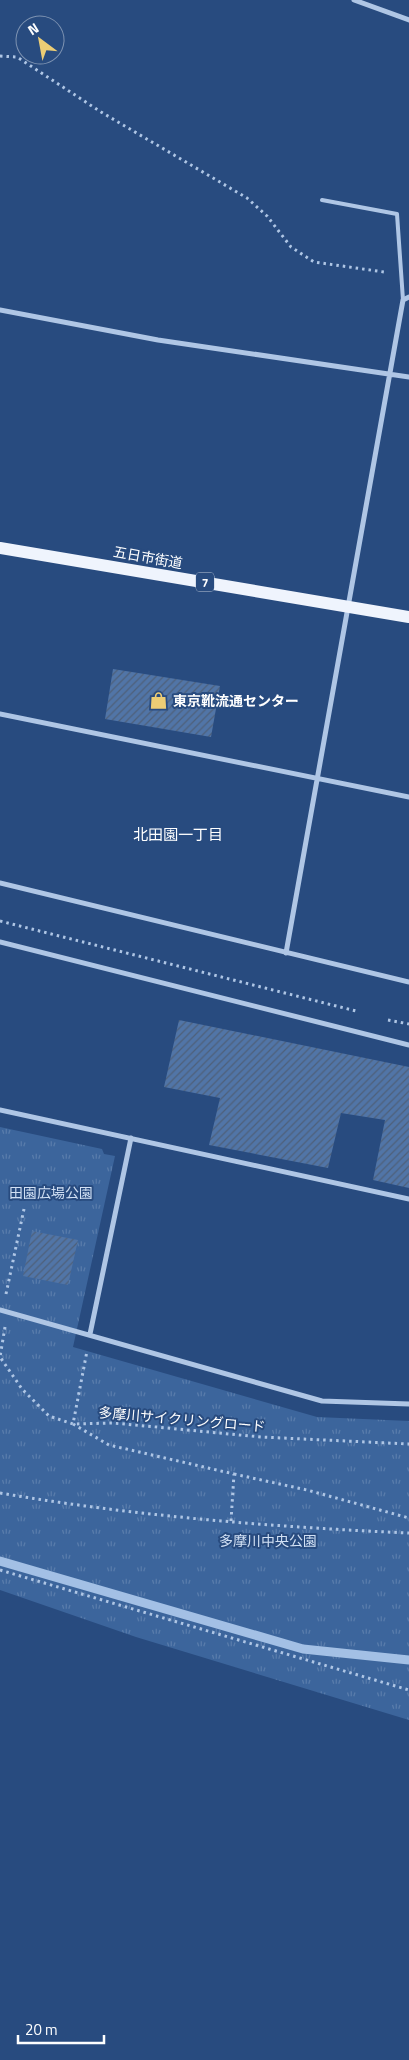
<svg xmlns="http://www.w3.org/2000/svg" width="409" height="2060" viewBox="0 0 409 2060" font-family="'Titillium Web','Noto Sans JP',sans-serif">
<style>
.grass{fill:url(#grass-tufts)}
.lines{fill:none;stroke-linecap:round;stroke-linejoin:round}
.stream{stroke:#a3c0e5;stroke-width:9}
.building{fill:url(#building-hatch)}
.path{stroke:#afc6e5;stroke-width:3;stroke-dasharray:2.5 4;stroke-linecap:butt}
.lane{stroke:#afc6e5;stroke-width:4}
.street{stroke:#afc6e5;stroke-width:5}
.primary{stroke:#eff4fd;stroke-width:12}
.labels{text-anchor:middle;dominant-baseline:central;stroke-width:4;stroke-linejoin:round;paint-order:stroke}
.shield{fill:#284b7f;stroke:#bec9d9;stroke-width:1}
.shield-label{font-size:12px;font-weight:bold;fill:#fff}
.street-label{font-size:14px;fill:#fff;stroke:#284b7f}
.poi-label{font-size:14px;font-weight:bold;fill:#fff;stroke:#284b7f;text-anchor:start}
.park-label{font-size:14px;fill:#d1e0f4;stroke:#284b7f}
.neighbourhood-label{font-size:15px;fill:#fff;stroke:#284b7f}
</style>
<defs>
<pattern id="grass-tufts" width="24" height="20" patternUnits="userSpaceOnUse" patternTransform="scale(1.25)"><rect width="24" height="20" fill="#3c659c"/><path d="M3 7l-1-3M5 7V3M7 7l1-3M15 17l-1-3M17 17v-4M19 17l1-3" fill="none" stroke="#597cab"/></pattern>
<pattern id="building-hatch" width="6" height="6" patternUnits="userSpaceOnUse" patternTransform="scale(1.25)"><rect width="6" height="6" fill="#5175a7"/><path d="M-1 1l2-2M0 6l6-6M5 7l2-2" fill="none" stroke="#4e607a"/></pattern>
</defs>
<rect width="100%" height="100%" fill="#284b7f"/>
<path class="grass" d="M 0,1127 L 102,1149 L 104,1154 L 115,1156 L 73,1347 L 317,1417 L 409,1421 L 409,1720 L 136,1637 L 0,1590 Z"/>
<g class="lines">
<path class="stream" d="M 0,1561 L 303,1649 L 409,1660"/>
</g>
<path class="building" d="M 113,669 L 220,686 L 211,737 L 105,719 Z
M 179,1020 L 409,1067 L 409,1188 L 373,1180 L 385,1120 L 341,1113 L 328,1168 L 209,1145 L 220,1098 L 164,1087 Z
M 32,1231 L 78,1240 L 68,1285 L 23,1276 Z"/>
<g class="lines">
<path class="path" d="M 0,56 L 17,57 L 101,112 L 247,198 L 267,216 L 291,247 L 314,262 L 384,272
M 0,921 L 356,1011
M 388,1020 L 409,1024
M 6,1294 L 24,1209
M 5,1327 L 0,1357 L 22,1389 L 49,1416 L 73,1424 L 87,1351
M 234,1474 L 307,1490 L 409,1518
M 0,1493 C 135,1516 272,1527 409,1533
M 231,1521 L 234,1474 L 109,1445 L 73,1424 L 114,1423 L 261,1437 L 409,1444
M 0,1570 L 409,1690"/>
<path class="lane" d="M 322,200 L 397,214 L 403,300"/>
<path class="street" d="M 354,0 L 409,20
M 0,310 L 158,340 L 409,377
M 0,714 L 409,797
M 0,883 L 409,982
M 0,942 L 409,1045
M 286,953 L 403,300 L 409,297
M 0,1110 L 409,1199
M 0,1310 L 322,1401 L 409,1404
M 90,1334 L 131,1138"/>
<path class="primary" d="M 0,548 L 409,617"/>
</g>
<defs>
<symbol id="shop-bare" viewBox="-9 -9 18 18"><path d="M-5-2.5h2.3a2.7 3.5 0 0 1 5.4 0H5L5.5 6h-11ZM-1.5-2.5h3a1.5 2.3 0 0 0-3 0Z" fill="#eccd75" stroke="#284b7f" stroke-width="2.5" paint-order="stroke"/></symbol>
</defs>
<g fill-rule="evenodd">
<use href="#shop-bare" x="146" y="688" width="25" height="25"/>
</g>
<g class="labels">
<rect class="shield" x="196" y="572.5" width="18" height="19" rx="4"/>
<g class="shield-label">
<text x="205" y="582">7</text>
</g>
<g class="street-label">
<text transform="translate(148 557) rotate(10)">五日市街道</text>
<text transform="translate(182 1419) rotate(5)">多摩川サイクリングロード</text>
</g>
<g class="poi-label">
<text x="173" y="700">東京靴流通センター</text>
</g>
<g class="park-label">
<text x="51" y="1192">田園広場公園</text>
<text x="268" y="1540">多摩川中央公園</text>
</g>
<g class="neighbourhood-label">
<text x="178" y="834">北田園一丁目</text>
</g>
</g>
<g transform="translate(40 40) rotate(328)"><circle r="24" fill="#284b7f" stroke="#7e93b2"/>
<path d="M0-4L9 19L0 12L-9 19Z" fill="#eccd75"/>
<text y="-8" font-size="14" font-weight="bold" text-anchor="middle" fill="#ffffff">N</text>
</g>
<path d="M18 2035v8h86v-8" fill="none" stroke="#ffffff" stroke-width="2.5"/>
<text x="25" y="2035" font-size="15" fill="#ffffff" stroke="#284b7f" stroke-width="4" paint-order="stroke">20 m</text>
</svg>
